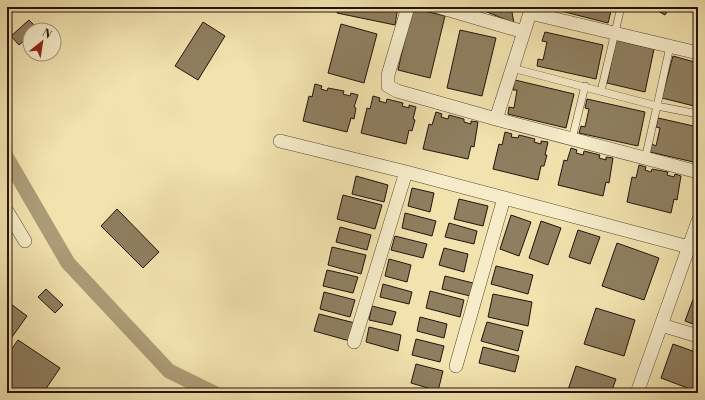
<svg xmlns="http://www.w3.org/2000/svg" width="705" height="400" viewBox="0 0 705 400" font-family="'Libre Bodoni',serif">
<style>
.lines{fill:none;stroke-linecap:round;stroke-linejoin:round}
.canal{stroke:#ab9c77;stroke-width:15}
.building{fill:#8e7f60;stroke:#22140c}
.service-casing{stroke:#564834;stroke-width:8}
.minor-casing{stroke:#564834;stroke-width:14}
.service{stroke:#f6ecca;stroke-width:7}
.minor{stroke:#f6ecca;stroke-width:13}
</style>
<rect width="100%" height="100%" fill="#f1e2ae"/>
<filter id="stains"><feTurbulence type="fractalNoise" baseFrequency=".005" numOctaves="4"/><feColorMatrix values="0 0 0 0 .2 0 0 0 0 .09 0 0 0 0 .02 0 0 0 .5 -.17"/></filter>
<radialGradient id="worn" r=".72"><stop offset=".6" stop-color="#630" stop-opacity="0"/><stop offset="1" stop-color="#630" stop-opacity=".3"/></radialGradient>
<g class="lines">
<path class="canal" d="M 7,158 L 68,263 L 169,371 L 214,393"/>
</g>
<path class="building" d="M 338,7 L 398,7 L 395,25 L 337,13 Z
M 489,7 L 511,7 L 514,23 L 487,12 Z
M 553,7 L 612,7 L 608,23 L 553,9 Z
M 651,7 L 670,7 L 665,15 Z
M 412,8 L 445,16 L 430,78 L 398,70 Z
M 29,20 L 38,29 L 30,30 L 30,36 L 19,45 L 11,36 Z
M 203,22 L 225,36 L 198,80 L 175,66 Z
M 341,24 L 377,34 L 364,83 L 328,73 Z
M 460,30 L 496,38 L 482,96 L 447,88 Z
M 545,32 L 603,45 L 596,79 L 537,66 L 538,59 L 543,60 L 547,42 L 542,41 Z
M 616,40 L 654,49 L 645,92 L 607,83 Z
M 673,56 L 698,63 L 698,107 L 662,98 Z
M 515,80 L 574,94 L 566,128 L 508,114 L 509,107 L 514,108 L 517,90 L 513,90 Z
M 315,84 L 322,86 L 321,89 L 327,91 L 328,88 L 344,91 L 343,94 L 350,96 L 351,93 L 358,95 L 354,107 L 356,108 L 354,119 L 351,118 L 347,132 L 303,121 L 309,96 L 312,97 Z
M 373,96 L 380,98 L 379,101 L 386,103 L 387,99 L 403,103 L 402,106 L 409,108 L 409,105 L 416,107 L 413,119 L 415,120 L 412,131 L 409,130 L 406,144 L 361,133 L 367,108 L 370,109 Z
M 587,99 L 645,112 L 638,146 L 579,133 L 581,126 L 585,127 L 589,109 L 585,108 Z
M 436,112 L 442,114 L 441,117 L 448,119 L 449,115 L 464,119 L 464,122 L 471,124 L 471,121 L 478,122 L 474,147 L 471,146 L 468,159 L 423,149 L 429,124 L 432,125 Z
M 658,118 L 698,127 L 698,163 L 650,152 L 652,144 L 656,146 L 660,128 L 656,127 Z
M 505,132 L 512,134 L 511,137 L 518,138 L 519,135 L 535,139 L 534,142 L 541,144 L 541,141 L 548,142 L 545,155 L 547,155 L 544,166 L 541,166 L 538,180 L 493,169 L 499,144 L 502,145 Z
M 571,148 L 577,150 L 576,153 L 583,155 L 584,151 L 600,155 L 599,158 L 606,160 L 606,157 L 613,158 L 609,183 L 606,182 L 603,196 L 558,185 L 564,160 L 567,161 Z
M 639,165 L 646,167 L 645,170 L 651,172 L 652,169 L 668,172 L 667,175 L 674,177 L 675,174 L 681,176 L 677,200 L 674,199 L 671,213 L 627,202 L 632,177 L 636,178 Z
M 356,176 L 388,185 L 384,202 L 352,194 Z
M 412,188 L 434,193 L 430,212 L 408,206 Z
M 343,195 L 382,205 L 375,229 L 337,219 Z
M 459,199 L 488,206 L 483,226 L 454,219 Z
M 117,209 L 159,252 L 143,268 L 101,226 Z
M 405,213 L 436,221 L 432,236 L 402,228 Z
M 511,215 L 531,222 L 519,256 L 500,249 Z
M 541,221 L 561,228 L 548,265 L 529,258 Z
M 449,223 L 477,231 L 474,244 L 445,237 Z
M 340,227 L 371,235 L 367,250 L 336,242 Z
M 578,230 L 600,237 L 590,264 L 569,257 Z
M 395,236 L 427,244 L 423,258 L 391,250 Z
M 617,243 L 659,258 L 644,300 L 602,286 Z
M 332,247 L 366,255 L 361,274 L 328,265 Z
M 444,248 L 468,254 L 464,272 L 439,265 Z
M 389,259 L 411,265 L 407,282 L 385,276 Z
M 496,266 L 533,275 L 528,294 L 491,284 Z
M 327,270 L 358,277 L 353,293 L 323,286 Z
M 445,276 L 473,283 L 470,296 L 442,289 Z
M 383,284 L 412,292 L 409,304 L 380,297 Z
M 698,286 L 698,326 L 685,321 Z
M 46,289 L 63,305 L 55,313 L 38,297 Z
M 430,291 L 464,300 L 460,317 L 426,308 Z
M 324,292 L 355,300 L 350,317 L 320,309 Z
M 493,294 L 532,302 L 528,326 L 488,317 Z
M 7,301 L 27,316 L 7,344 Z
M 372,306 L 396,312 L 392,325 L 369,320 Z
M 596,308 L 635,320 L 624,356 L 584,344 Z
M 319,314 L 355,323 L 350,341 L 314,331 Z
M 420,317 L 447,324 L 444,338 L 417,331 Z
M 487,322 L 523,331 L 518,351 L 481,341 Z
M 369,327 L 401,335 L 398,351 L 366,342 Z
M 416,339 L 444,346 L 440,362 L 412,355 Z
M 18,340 L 60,368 L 43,393 L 7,393 L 7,356 Z
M 673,344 L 698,353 L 698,392 L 661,378 Z
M 483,347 L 519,356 L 515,372 L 479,363 Z
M 416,364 L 443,371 L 438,391 L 411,383 Z
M 576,366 L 616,379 L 611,393 L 567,393 Z"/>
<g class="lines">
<defs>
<path id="service" d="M 670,46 L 657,106 L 698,114
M 512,68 L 657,106 L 645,159
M 601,91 L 621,7
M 572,139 L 585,86"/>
<path id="minor" d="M 408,7 L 388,75 L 388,86 L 397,91 L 496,119 L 698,172
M 439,7 L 524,32
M 530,13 L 698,53
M 496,119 L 532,7
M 280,141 L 406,172 L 689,247
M 7,211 L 25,241
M 661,325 L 698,336
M 354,342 L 406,172
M 456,366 L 504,198
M 637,393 L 698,221"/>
</defs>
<use href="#service" class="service-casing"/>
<use href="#minor" class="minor-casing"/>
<use href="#service" class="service"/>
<use href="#minor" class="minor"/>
</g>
<rect width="705" height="400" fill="none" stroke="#f1e2ae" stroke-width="24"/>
<rect x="8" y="8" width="689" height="384" fill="none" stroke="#22140c" stroke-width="2"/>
<rect x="12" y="12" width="681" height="376" fill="none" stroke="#22140c"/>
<g transform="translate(42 42) rotate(30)"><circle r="19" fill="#f6ecca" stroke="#a1967e"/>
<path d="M0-3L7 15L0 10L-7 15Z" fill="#8f2418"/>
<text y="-6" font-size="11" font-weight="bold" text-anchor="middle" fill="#22140c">N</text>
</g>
<rect width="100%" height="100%" filter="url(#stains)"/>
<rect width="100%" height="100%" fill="url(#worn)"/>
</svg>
